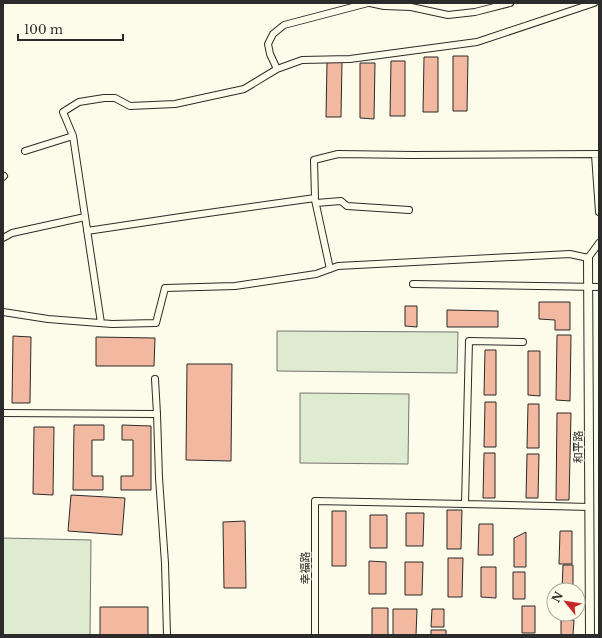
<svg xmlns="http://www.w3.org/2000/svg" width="602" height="638" viewBox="0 0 602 638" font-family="'Libre Baskerville','Noto Sans SC',serif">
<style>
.park{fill:#deebd1;stroke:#74746e}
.building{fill:#f2b8a0;stroke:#2b2b2b}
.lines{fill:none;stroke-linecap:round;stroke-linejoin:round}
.minor-casing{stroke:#2b2b2b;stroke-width:8}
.tertiary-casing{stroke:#2b2b2b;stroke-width:10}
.minor{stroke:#fdfbea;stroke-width:6}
.tertiary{stroke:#fdfbea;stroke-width:8}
.labels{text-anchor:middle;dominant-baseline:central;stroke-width:3;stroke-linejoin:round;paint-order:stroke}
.street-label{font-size:11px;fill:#2b2b2b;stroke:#fdfbea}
</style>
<rect width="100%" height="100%" fill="#fdfbea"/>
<path class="park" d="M 277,331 L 458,332 L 457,373 L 277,371 Z
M 300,393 L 409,394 L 408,464 L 300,463 Z
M 3,538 L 91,540 L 90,635 L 3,635 Z"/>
<path class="building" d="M 453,56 L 468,56 L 467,111 L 453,111 Z
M 424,57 L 438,57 L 438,112 L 423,112 Z
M 391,61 L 405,61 L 405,116 L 390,116 Z
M 327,62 L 342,62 L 341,117 L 326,117 Z
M 360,63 L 375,63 L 374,119 L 360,118 Z
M 539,302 L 570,302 L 570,330 L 555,330 L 555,320 L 539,319 Z
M 405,306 L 417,306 L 417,327 L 405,326 Z
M 447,310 L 498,311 L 498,327 L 447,327 Z
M 557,335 L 571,335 L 570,401 L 556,400 Z
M 13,336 L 31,337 L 30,403 L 12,403 Z
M 96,337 L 155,338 L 154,366 L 96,366 Z
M 485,350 L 496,350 L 496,395 L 484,395 Z
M 528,351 L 540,351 L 540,396 L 528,395 Z
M 187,364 L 232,364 L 231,461 L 186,460 Z
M 485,402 L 496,402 L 496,447 L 484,447 Z
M 528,404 L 539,404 L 539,448 L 527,448 Z
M 557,413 L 571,413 L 569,500 L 556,500 Z
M 74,425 L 104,425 L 104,440 L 92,440 L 92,476 L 103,476 L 103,490 L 73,490 Z
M 122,425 L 151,426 L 151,490 L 121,490 L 121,476 L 133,476 L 133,440 L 122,440 Z
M 34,427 L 54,427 L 53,495 L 33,494 Z
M 484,453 L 495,453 L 495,498 L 483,498 Z
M 527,454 L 539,454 L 538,498 L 526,498 Z
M 71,495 L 125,498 L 122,535 L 68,531 Z
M 447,510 L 462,510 L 461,549 L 447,549 Z
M 332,511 L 346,511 L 346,566 L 332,566 Z
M 406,513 L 424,513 L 423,546 L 406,546 Z
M 370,515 L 387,515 L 387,548 L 370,548 Z
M 245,521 L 246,588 L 224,588 L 223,522 Z
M 479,524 L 493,524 L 493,555 L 478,555 Z
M 560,531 L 572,531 L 572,564 L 559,564 Z
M 526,532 L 526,567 L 514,567 L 514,538 Z
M 448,558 L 463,558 L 462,597 L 448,597 Z
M 369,561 L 386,562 L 386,594 L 369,594 Z
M 405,562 L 423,562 L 422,595 L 405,595 Z
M 563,565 L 573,565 L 573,590 L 562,590 Z
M 481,567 L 496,567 L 496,598 L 481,597 Z
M 513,572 L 525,572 L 525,599 L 513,599 Z
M 522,606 L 535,606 L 535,633 L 522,633 Z
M 100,607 L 148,607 L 148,635 L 100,635 Z
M 372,608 L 388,608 L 388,635 L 372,635 Z
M 393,609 L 417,609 L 416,635 L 393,635 Z
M 432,609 L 444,609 L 444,627 L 431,627 Z
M 561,620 L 574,620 L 573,635 L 561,635 Z
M 431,630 L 446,630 L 446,635 L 431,635 Z"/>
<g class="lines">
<defs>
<path id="minor" d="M 370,3 L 384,6 L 411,7 L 448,15 L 475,12 L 510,3
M 277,69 L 270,54 L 268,44 L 273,34 L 284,25 L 368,3
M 25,151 L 73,136
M 595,155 L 599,212
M 3,177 L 4,176
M 315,200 L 330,269
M 316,203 L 341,201 L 347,206 L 409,210
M 87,231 L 194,215 L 315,198 L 314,160 L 338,154 L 413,155 L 599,154
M 3,238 L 12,233 L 85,217
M 413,284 L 599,287
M 3,312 L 48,319 L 112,324 L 156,323 L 165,288 L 235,286 L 316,274 L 338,266 L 570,254 L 588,258 L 599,243
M 101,323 L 73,136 L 63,112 L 79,102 L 104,98 L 115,98 L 130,106 L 175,104 L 244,89 L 277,69 L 302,60 L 350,59 L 477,42 L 594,3
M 523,342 L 469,341 L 465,504 L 590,507
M 155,379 L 157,414 L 159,478 L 165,563 L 167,635
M 3,413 L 157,414
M 315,635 L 315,501 L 465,504"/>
<path id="tertiary" d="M 588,258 L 590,635"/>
</defs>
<use href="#minor" class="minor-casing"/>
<use href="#tertiary" class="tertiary-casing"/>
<use href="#minor" class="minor"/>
<use href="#tertiary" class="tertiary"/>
</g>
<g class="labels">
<g class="street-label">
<text transform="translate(578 447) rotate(-90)">和平路</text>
<text transform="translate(305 568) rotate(-90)">幸福路</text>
</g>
</g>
<rect width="602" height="638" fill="none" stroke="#2b2b2b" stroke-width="8"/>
<g transform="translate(566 602) rotate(300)"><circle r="19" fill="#fdfbea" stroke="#a9a89e"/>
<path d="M0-3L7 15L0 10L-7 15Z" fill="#c62828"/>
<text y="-6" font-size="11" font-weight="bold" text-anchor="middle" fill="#2b2b2b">N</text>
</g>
<path d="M18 34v6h105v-6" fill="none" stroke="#2b2b2b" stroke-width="2"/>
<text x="24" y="34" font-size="12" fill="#2b2b2b" stroke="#fdfbea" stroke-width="3" paint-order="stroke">100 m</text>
</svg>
